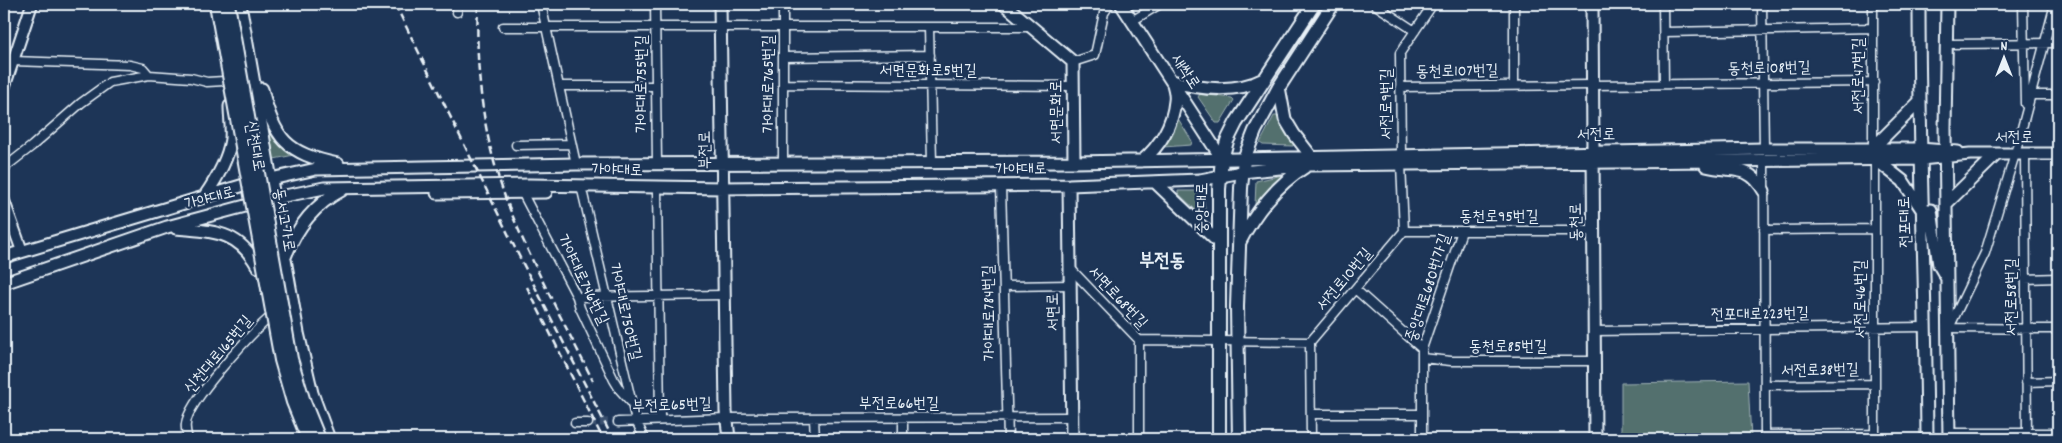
<svg xmlns="http://www.w3.org/2000/svg" width="2062" height="443" viewBox="0 0 2062 443" font-family="Dekko,'Poor Story',sans-serif">
<style>
.green{fill:#53706e;stroke:#9eb0b3}
.lines{fill:none;stroke-linecap:round;stroke-linejoin:round}
.minor-tunnel{stroke:#3b516f;stroke-width:8;stroke-dasharray:8 4;stroke-linecap:butt}
.minor-casing{stroke:#e8f1f8;stroke-width:11}
.tertiary-casing{stroke:#e8f1f8;stroke-width:14}
.secondary-casing{stroke:#e8f1f8;stroke-width:15}
.primary-casing{stroke:#e8f1f8;stroke-width:16}
.minor{stroke:#1d3557;stroke-width:8}
.tertiary{stroke:#1d3557;stroke-width:10}
.secondary{stroke:#1d3557;stroke-width:11}
.primary{stroke:#1d3557;stroke-width:12}
.rail{stroke:#e8f1f8;stroke-width:2.5;stroke-dasharray:8 4;stroke-linecap:butt}
.trunk-bridge-casing{stroke:#e8f1f8;stroke-width:16;stroke-linecap:butt}
.trunk-bridge{stroke:#1d3557;stroke-width:12}
.labels{text-anchor:middle;dominant-baseline:central;stroke-width:4.5;stroke-linejoin:round;paint-order:stroke}
.street-label{font-size:16px;fill:#e8f1f8;stroke:#1d3557}
.quarter-label{font-size:19px;font-weight:bold;fill:#e8f1f8;stroke:#1d3557}
</style>
<rect width="100%" height="100%" fill="#1d3557"/>
<filter id="ink" filterUnits="userSpaceOnUse"><feTurbulence type="fractalNoise" baseFrequency=".02" numOctaves="2"/><feDisplacementMap in="SourceGraphic" scale="10" xChannelSelector="R" yChannelSelector="G"/><feConvolveMatrix kernelMatrix="1 2 1 2 8 2 1 2 1" color-interpolation-filters="sRGB"/></filter>
<g filter="url(#ink)">
<path class="green" d="M 1200,94 L 1232,98 L 1234,100 L 1220,123 L 1216,123 L 1198,97 Z
M 1274,116 L 1277,116 L 1294,142 L 1293,146 L 1263,145 L 1260,143 Z
M 1177,117 L 1192,141 L 1191,145 L 1163,147 Z
M 271,130 L 280,146 L 294,155 L 274,159 L 268,132 Z
M 1283,175 L 1284,178 L 1258,206 L 1255,205 L 1256,181 Z
M 1178,191 L 1203,191 L 1206,217 L 1203,217 L 1178,193 Z
M 1748,381 L 1751,439 L 1621,439 L 1621,383 Z"/>
<g class="lines">
<path class="minor-tunnel" d="M 588,423 L 618,422"/>
<defs>
<path id="minor" d="M 541,4 L 576,164
M 655,4 L 657,163
M 783,4 L 783,163
M 1374,4 L 1415,31
M 1663,4 L 1664,84
M 1762,4 L 1764,149
M 1873,4 L 1873,148
M 2023,4 L 2025,104
M 2055,4 L 2015,154 L 1985,253 L 1949,328 L 2058,329
M 457,12 L 458,4
M 1132,21 L 1160,4
M 503,27 L 1031,27
M 929,27 L 932,163
M 1664,32 L 1873,28
M 1947,44 L 2058,43
M 783,57 L 930,55
M 13,61 L 130,65 L 143,68 L 149,75
M 1073,62 L 1095,55 L 1104,13 L 1110,4
M 783,84 L 1074,86
M 1514,85 L 1514,4
M 559,86 L 656,86
M 1400,87 L 1874,82
M 2027,95 L 2058,95
M 516,145 L 571,144
M 2025,154 L 2027,439
M 1401,155 L 1400,53 L 1433,4
M 1764,159 L 1765,439
M 1875,159 L 1875,439
M 4,168 L 32,146 L 81,103 L 110,82 L 149,75 L 191,78 L 207,82 L 224,81
M 1001,186 L 1008,439
M 657,188 L 660,420
M 582,190 L 636,421 L 645,439
M 523,194 L 577,297 L 580,308 L 614,380 L 620,390 L 631,402
M 1764,230 L 1875,229
M 1404,231 L 1594,231
M 1070,268 L 1139,340 L 1139,439
M 2025,279 L 2058,278
M 1004,286 L 1070,285
M 1355,289 L 1422,349
M 577,297 L 725,295
M 1594,331 L 1926,327
M 1139,340 L 1310,342
M 1422,358 L 1451,361 L 1594,361
M 2026,382 L 2058,381
M 1765,385 L 1875,384
M 1311,414 L 1422,414
M 814,418 L 815,439
M 903,418 L 903,439
M 618,422 L 726,418 L 1071,417
M 575,423 L 588,423
M 1949,433 L 2058,433
M 1765,435 L 1875,434
M 188,439 C 187,435 185,429 186,424 C 187,402 251,334 269,318
M 1311,439 L 1310,342 L 1404,231 L 1401,164
M 1422,439 L 1422,349 L 1462,231"/>
<path id="tertiary" d="M 4,88 L 32,4
M 4,201 L 22,251"/>
<path id="secondary" d="M 240,4 L 298,333 L 312,393 L 329,439
M 720,4 L 726,411 L 729,439
M 1004,4 L 1073,62 L 1074,162
M 1121,4 L 1222,159
M 1592,4 L 1595,439
M 1919,4 C 1919,149 1926,294 1927,439
M 1947,4 L 1945,129 L 1949,439
M 1279,87 L 1285,119 L 1294,134 L 1311,156
M 262,89 C 275,140 286,153 338,164
M 1873,148 L 1919,102
M 1875,159 L 1903,181 L 1921,208
M 1142,161 C 1160,146 1173,124 1175,101 C 1176,95 1174,87 1172,81 C 1201,90 1237,93 1264,79
M 1706,166 C 1733,173 1748,163 1764,191
M 1155,182 L 1219,243
M 1069,185 L 1072,439
M 437,193 L 546,192
M 204,197 C 216,180 228,160 231,139 C 232,128 230,117 230,106
M 1946,204 L 1997,154
M 1923,219 L 1926,210 L 1931,210 L 1939,265 L 1946,277
M 176,228 C 214,232 238,230 258,267
M 1240,242 C 1254,214 1277,184 1305,167
M 4,257 L 244,185 L 316,169 L 576,164 L 1074,162 L 1764,149 L 1920,149 L 1958,152
M 285,257 C 296,229 315,204 342,190
M 4,283 L 167,227 L 275,198 L 324,188 L 529,185 L 723,188 L 1069,185 L 1200,180 L 1242,172 L 1309,165 L 1921,159 L 1970,154 L 2058,154"/>
<path id="primary" d="M 1219,439 L 1219,189 L 1222,159 L 1227,141 L 1236,123 L 1314,4
M 1239,439 L 1237,307 L 1241,188 L 1244,159 L 1255,131 L 1279,87 L 1333,4"/>
</defs>
<use href="#minor" class="minor-casing"/>
<use href="#tertiary" class="tertiary-casing"/>
<use href="#secondary" class="secondary-casing"/>
<use href="#primary" class="primary-casing"/>
<use href="#minor" class="minor"/>
<use href="#tertiary" class="tertiary"/>
<use href="#secondary" class="secondary"/>
<use href="#primary" class="primary"/>
<path class="rail" d="M 395,4 L 515,248 L 613,439
M 478,4 C 475,71 483,139 507,202 C 531,263 564,322 593,381
M 527,287 L 603,439"/>
<defs>
<path id="trunk-bridge" d="M 216,4 L 281,360 L 293,402 L 308,439
M 228,4 L 291,359 L 304,402 L 319,439"/>
</defs>
<use href="#trunk-bridge" class="trunk-bridge-casing"/>
<use href="#trunk-bridge" class="trunk-bridge"/>
</g>
</g>
<g class="labels">
<g class="street-label">
<text transform="translate(1769 69) rotate(-1)">동천로108번길</text>
<text x="928" y="71">서면문화로5번길</text>
<text transform="translate(1185 72) rotate(57)">새싹로</text>
<text transform="translate(1457 72) rotate(-1)">동천로107번길</text>
<text transform="translate(1859 76) rotate(-90)">서전로47번길</text>
<text transform="translate(642 84) rotate(-90)">가야대로755번길</text>
<text transform="translate(769 84) rotate(-90)">가야대로765번길</text>
<text transform="translate(1387 104) rotate(-90)">서전로9번길</text>
<text transform="translate(1057 112) rotate(-90)">서면문화로</text>
<text x="1596" y="135">서전로</text>
<text x="2014" y="138">서전로</text>
<text transform="translate(254 146) rotate(80)">신천대로</text>
<text transform="translate(706 150) rotate(-91)">부전로</text>
<text transform="translate(1021 170) rotate(-1)">가야대로</text>
<text transform="translate(617 171) rotate(1)">가야대로</text>
<text transform="translate(210 199) rotate(-15)">가야대로</text>
<text transform="translate(1203 208) rotate(-89)">중앙대로</text>
<text x="1499" y="217">동천로95번길</text>
<text transform="translate(283 220) rotate(80)">동서고가로</text>
<text transform="translate(1577 222) rotate(-91)">동천로</text>
<text transform="translate(1906 222) rotate(-92)">전포대로</text>
<text transform="translate(582 280) rotate(64)">가야대로746번길</text>
<text transform="translate(1345 280) rotate(-50)">서전로10번길</text>
<text transform="translate(1429 288) rotate(-72)">중앙대로680번가길</text>
<text transform="translate(2012 297) rotate(-90)">서전로58번길</text>
<text transform="translate(1117 298) rotate(47)">서면로68번길</text>
<text transform="translate(1861 299) rotate(-90)">서전로46번길</text>
<text transform="translate(624 312) rotate(77)">가야대로750번길</text>
<text transform="translate(1054 312) rotate(-91)">서면로</text>
<text transform="translate(990 313) rotate(-91)">가야대로784번길</text>
<text transform="translate(1760 315) rotate(-1)">전포대로223번길</text>
<text x="1508" y="347">동천로85번길</text>
<text transform="translate(219 355) rotate(-50)">신천대로165번길</text>
<text transform="translate(1820 371) rotate(-1)">서전로38번길</text>
<text x="899" y="404">부전로66번길</text>
<text transform="translate(672 406) rotate(-2)">부전로65번길</text>
</g>
<g class="quarter-label">
<text x="1162" y="262">부전동</text>
</g>
</g>
<rect width="2062" height="443" fill="none" stroke="#1d3557" stroke-width="20"/>
<rect x="10" y="10" width="2042" height="423" fill="none" stroke="#e8f1f8" stroke-width="2" filter="url(#ink)"/>
<g transform="translate(2004 58)" stroke="#1d3557" stroke-width="4" paint-order="stroke">
<path d="M0-4L9 19L0 12L-9 19Z" fill="#e8f1f8"/>
<text y="-8" font-size="14" font-weight="bold" text-anchor="middle" fill="#e8f1f8">N</text>
</g>
</svg>
